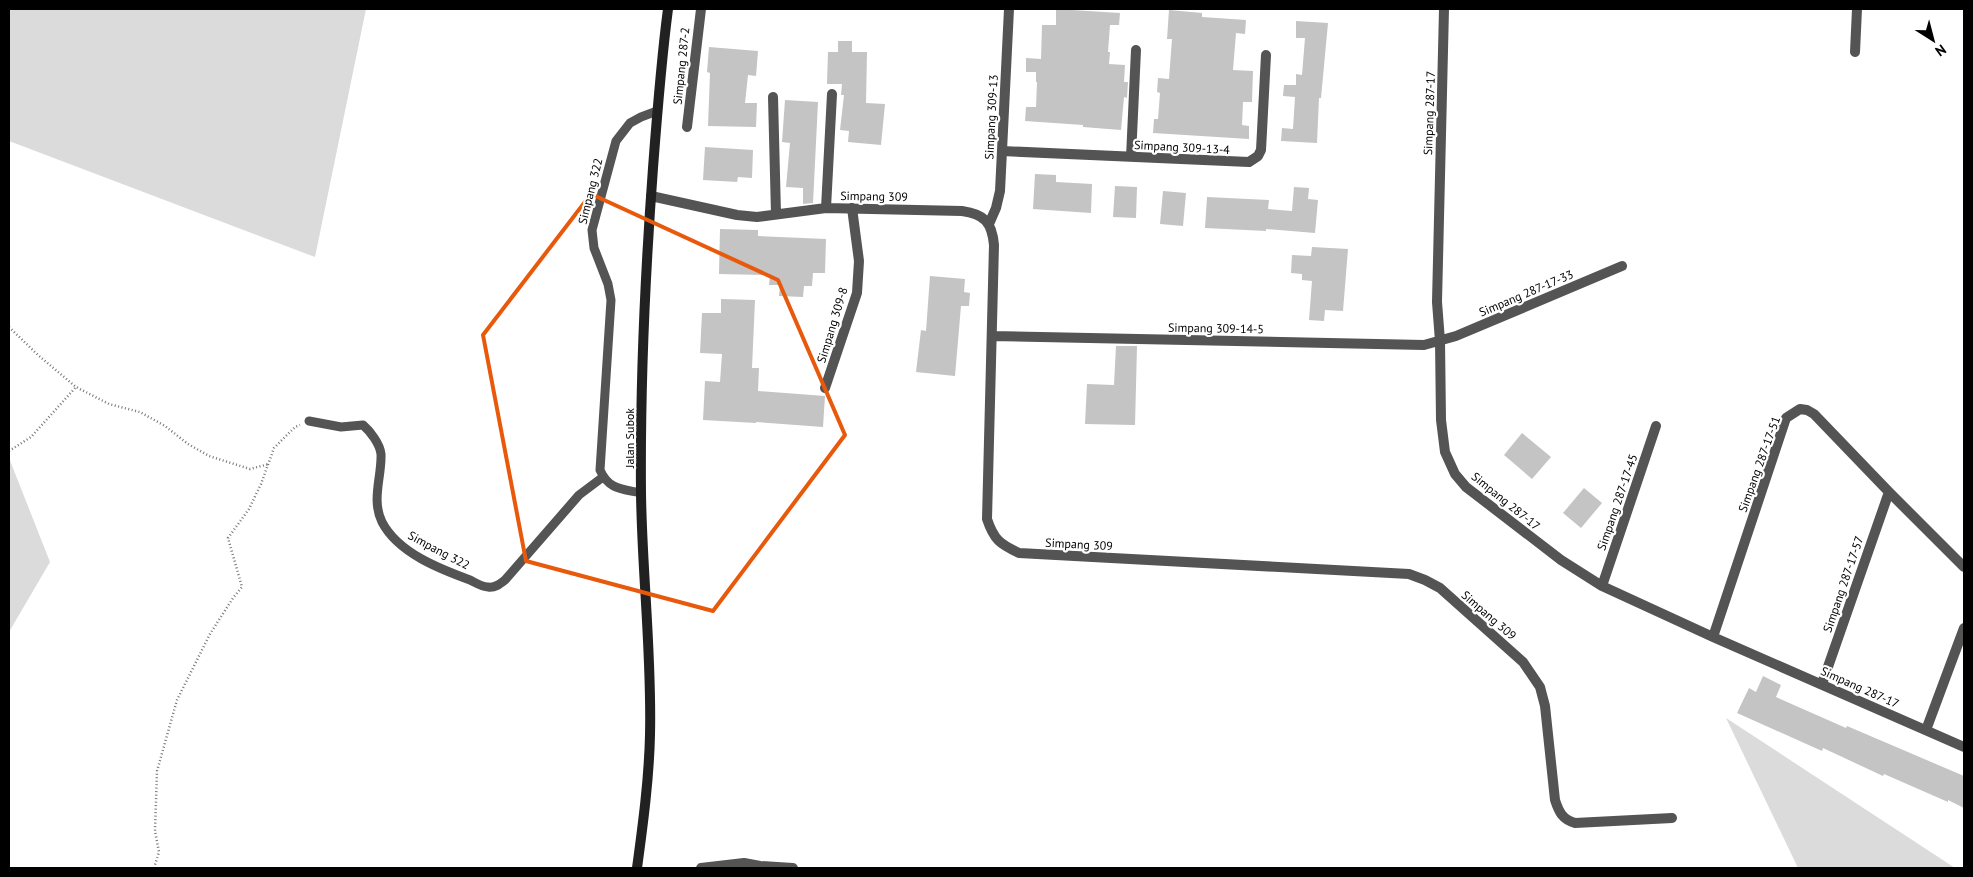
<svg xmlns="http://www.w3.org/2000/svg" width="1973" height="877" viewBox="0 0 1973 877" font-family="'PT Sans',sans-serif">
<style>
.green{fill:#dbdbdb}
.building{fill:#c4c4c4}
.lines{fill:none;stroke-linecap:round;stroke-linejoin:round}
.path{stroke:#767676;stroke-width:2.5;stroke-dasharray:1 2.5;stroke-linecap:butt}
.service{stroke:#545454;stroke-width:9}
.minor{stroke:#545454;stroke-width:10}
.secondary{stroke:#212121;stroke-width:10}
.marked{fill:none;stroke:#e8590c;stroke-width:4;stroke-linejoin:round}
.labels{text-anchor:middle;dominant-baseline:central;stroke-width:4.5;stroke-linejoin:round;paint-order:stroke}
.street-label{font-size:12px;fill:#000;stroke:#fff}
</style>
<rect width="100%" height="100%" fill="#fff"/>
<path class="green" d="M 9,9 L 366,9 L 315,257 L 9,141 Z
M 9,458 L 50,562 L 9,632 Z
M 1726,718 L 1955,868 L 1798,868 Z"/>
<path class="building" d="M 1056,9 L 1120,13 L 1119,25 L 1110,25 L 1108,52 L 1110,52 L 1109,64 L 1125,65 L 1124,82 L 1128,82 L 1127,98 L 1124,97 L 1121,130 L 1083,127 L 1083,125 L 1025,121 L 1026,107 L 1036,107 L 1037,82 L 1036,82 L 1036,72 L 1026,72 L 1026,58 L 1041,59 L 1042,25 L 1056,25 Z
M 1169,10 L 1202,13 L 1202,17 L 1246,20 L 1245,34 L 1236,33 L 1233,70 L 1253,71 L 1252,102 L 1243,102 L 1242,125 L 1249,126 L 1249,139 L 1153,133 L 1154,119 L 1158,119 L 1160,93 L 1157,92 L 1158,78 L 1169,79 L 1172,39 L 1167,39 Z
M 1296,21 L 1328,23 L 1321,98 L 1319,98 L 1317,143 L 1281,141 L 1282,128 L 1293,129 L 1295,97 L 1283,96 L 1284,85 L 1296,85 L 1296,74 L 1302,75 L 1305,38 L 1296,38 Z
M 838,41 L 852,41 L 852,52 L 867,52 L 866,103 L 885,104 L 881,145 L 848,142 L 849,131 L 840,130 L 844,95 L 841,95 L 842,84 L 827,84 L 828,52 L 838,52 Z
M 709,47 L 758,51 L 756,76 L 748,75 L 745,103 L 757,103 L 756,127 L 708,126 L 710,73 L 707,72 Z
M 785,100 L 818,102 L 813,203 L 803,204 L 803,188 L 786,187 L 790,143 L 782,142 Z
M 705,147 L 753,150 L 752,178 L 738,177 L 737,182 L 703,180 Z
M 1035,174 L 1056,175 L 1056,182 L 1092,184 L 1091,213 L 1033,209 Z
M 1115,186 L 1137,187 L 1136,218 L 1113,217 Z
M 1294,187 L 1309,188 L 1308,199 L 1318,200 L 1315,233 L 1266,229 L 1266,231 L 1205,228 L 1207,197 L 1269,200 L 1268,209 L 1292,211 Z
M 1163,191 L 1186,193 L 1183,226 L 1160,224 Z
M 720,229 L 758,230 L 758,236 L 826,239 L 825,273 L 813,273 L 812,286 L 804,286 L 803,297 L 779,296 L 780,285 L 769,285 L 770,275 L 719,274 Z
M 1312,247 L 1348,249 L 1343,311 L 1325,310 L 1324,321 L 1309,320 L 1312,281 L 1302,280 L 1302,274 L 1291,273 L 1292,255 L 1311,256 Z
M 930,276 L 965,279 L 964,292 L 970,293 L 969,306 L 961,306 L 955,376 L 916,372 L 921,330 L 926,331 Z
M 721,299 L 755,300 L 752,368 L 759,368 L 758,391 L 825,396 L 823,427 L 756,422 L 756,423 L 703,420 L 705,381 L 720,382 L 722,354 L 700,353 L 702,313 L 721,313 Z
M 1116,346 L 1137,346 L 1135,425 L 1085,424 L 1087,384 L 1114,385 Z
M 1522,433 L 1551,457 L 1532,479 L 1504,455 Z
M 1584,488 L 1602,503 L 1581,528 L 1563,513 Z
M 1763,676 L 1781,685 L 1776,697 L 1846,728 L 1847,726 L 1964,776 L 1964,808 L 1948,800 L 1948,802 L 1884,774 L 1883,776 L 1823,748 L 1822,751 L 1737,713 L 1749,688 L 1756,692 Z"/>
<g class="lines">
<path class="path" d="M 9,327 L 38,355 L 76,387 L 109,404 L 140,412 L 165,426 L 188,444 L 209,456 L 250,469 L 269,464
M 9,451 L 31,437 L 76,387
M 154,868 L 159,852 L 155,831 L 157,771 L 177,700 L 210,634 L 233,598 L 242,587 L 228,538 L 249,509 L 261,484 L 274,448 L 295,427 L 300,425"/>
<path class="service" d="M 309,421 L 341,427 L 363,425 C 370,431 380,444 381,454 C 382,476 371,500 382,522 C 398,553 440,569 470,580 C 476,583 482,587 488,587 C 495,588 500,584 505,580 L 579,495 L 603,477
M 641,493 C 622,489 609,490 600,470 L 611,300 L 608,284 L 594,248 L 592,230 L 616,141 L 630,123 L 641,117 L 657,111"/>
<path class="minor" d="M 1444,9 L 1437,302 L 1440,341 L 1441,420 L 1445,452 L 1455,474 L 1466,487 L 1561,560 L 1602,586 L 1713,637 L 1964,747
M 1855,52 L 1857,9
M 773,97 L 776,214
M 687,127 L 701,9
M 1002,151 L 1249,162 L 1258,156 L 1261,150 L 1266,55
M 1131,157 L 1136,50
M 651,196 L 737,215 L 757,217 L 826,208 L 962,211 C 984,214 992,222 994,245 L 987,519 C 994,540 1000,544 1019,553 L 1409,574 L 1425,580 L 1440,588 L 1523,662 L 1540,687 L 1545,706 L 1555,800 C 1559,812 1562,819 1575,823 L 1672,818
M 826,208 L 832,94
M 989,224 L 996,208 L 1000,191 L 1009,9
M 992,336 L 1424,345 L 1456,336 L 1622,266
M 825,388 L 857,293 L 859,261 L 852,208
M 1602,586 L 1656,426
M 1713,637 L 1786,418 L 1800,409 L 1807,410 L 1814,414 L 1889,492 L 1964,567
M 1822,684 L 1889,492
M 1926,730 L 1964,628
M 701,868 L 744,863 L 760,866 L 793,868"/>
<path class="secondary" d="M 637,868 C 643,824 649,779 650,735 C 652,654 642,573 641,493 C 640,384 645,276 653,168 C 657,115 661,62 668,9"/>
</g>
<path class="marked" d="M 591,194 L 778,280 L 845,435 L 713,611 L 526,561 L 483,335 Z"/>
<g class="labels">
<g class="street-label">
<text transform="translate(681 66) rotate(-84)">Simpang 287-2</text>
<text transform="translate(1429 113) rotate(-88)">Simpang 287-17</text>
<text transform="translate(991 117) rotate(-87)">Simpang 309-13</text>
<text transform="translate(1182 147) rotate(3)">Simpang 309-13-4</text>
<text transform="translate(590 191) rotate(-76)">Simpang 322</text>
<text transform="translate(874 196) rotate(1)">Simpang 309</text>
<text transform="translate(1526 293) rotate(-23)">Simpang 287-17-33</text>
<text transform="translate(832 325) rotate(-73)">Simpang 309-8</text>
<text transform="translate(1216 328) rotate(1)">Simpang 309-14-5</text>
<text transform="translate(629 438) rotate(-90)">Jalan Subok</text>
<text transform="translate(1759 464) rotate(-70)">Simpang 287-17-51</text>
<text transform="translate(1506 501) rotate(39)">Simpang 287-17</text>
<text transform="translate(1617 502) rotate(-71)">Simpang 287-17-45</text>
<text transform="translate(1079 544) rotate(3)">Simpang 309</text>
<text transform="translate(439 550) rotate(28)">Simpang 322</text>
<text transform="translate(1843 584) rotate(-71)">Simpang 287-17-57</text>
<text transform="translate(1489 615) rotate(41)">Simpang 309</text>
<text transform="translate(1860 687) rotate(24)">Simpang 287-17</text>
</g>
</g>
<rect width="1973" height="877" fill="none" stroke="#000000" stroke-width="20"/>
<g transform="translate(1933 40) rotate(144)" stroke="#ffffff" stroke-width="4" paint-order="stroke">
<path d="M0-4L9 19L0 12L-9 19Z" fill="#000000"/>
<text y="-8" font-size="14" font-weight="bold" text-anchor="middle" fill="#000000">N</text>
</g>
</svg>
